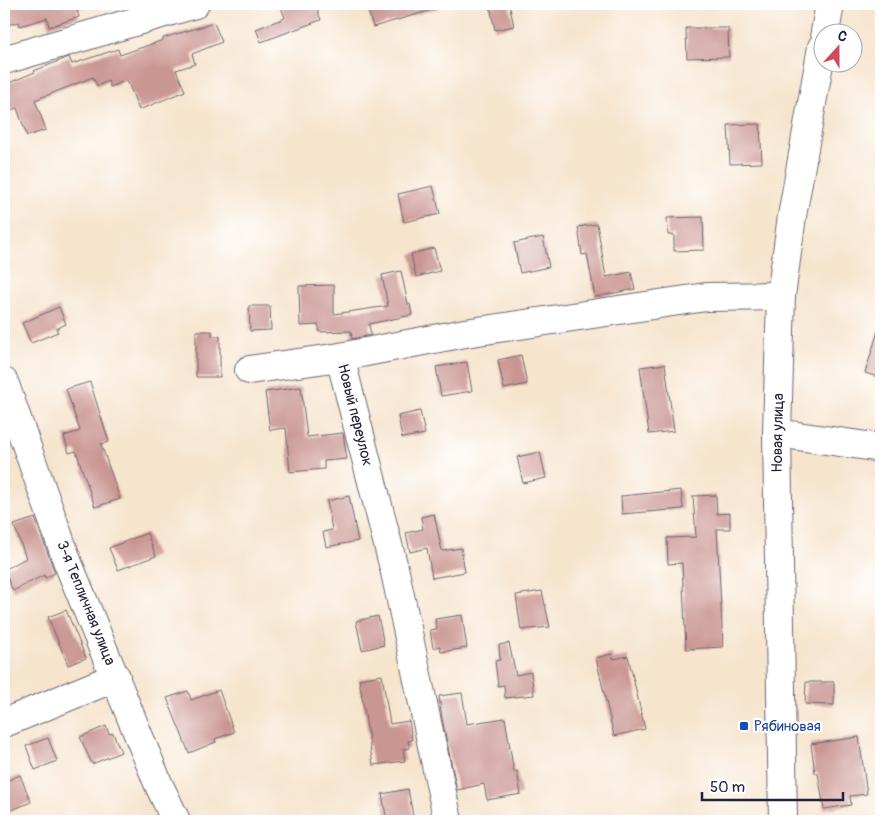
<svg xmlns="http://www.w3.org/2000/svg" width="885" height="825" viewBox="0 0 885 825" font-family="Pangolin,sans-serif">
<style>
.building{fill:#ca9692}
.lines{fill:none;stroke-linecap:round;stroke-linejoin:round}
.minor-casing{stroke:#6c666e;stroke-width:30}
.major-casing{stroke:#6c666e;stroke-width:30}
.minor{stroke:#fff;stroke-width:28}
.major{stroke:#fff;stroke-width:28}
.transit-dot{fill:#1a4fb4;stroke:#fff;stroke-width:2}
.labels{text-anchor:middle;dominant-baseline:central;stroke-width:4.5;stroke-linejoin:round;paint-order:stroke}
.street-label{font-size:15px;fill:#22223b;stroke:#fff}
.transit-label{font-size:15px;fill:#164399;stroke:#fff;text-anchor:start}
</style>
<rect width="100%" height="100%" fill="#fff"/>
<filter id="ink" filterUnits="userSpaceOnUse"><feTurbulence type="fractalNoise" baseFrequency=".02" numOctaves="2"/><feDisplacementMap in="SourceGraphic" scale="10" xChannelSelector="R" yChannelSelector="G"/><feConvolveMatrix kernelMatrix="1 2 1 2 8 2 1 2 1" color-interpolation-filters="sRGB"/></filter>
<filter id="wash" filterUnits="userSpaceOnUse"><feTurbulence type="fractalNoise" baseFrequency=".0096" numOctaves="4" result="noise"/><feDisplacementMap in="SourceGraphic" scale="20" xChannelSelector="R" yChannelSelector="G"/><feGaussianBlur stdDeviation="1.12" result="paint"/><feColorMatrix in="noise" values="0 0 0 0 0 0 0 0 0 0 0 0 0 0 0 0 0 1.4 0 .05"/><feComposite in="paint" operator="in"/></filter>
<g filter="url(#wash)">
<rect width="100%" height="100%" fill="#f6e4cd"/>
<g id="blocks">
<path class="building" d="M 4,4 L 82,4 L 82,8 L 77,10 L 79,17 L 49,27 L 47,18 L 20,26 L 19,22 L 4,26 Z
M 280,4 L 315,4 L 321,20 L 261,42 L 256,29 L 285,18 Z
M 366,4 L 438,4 L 439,8 L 373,27 Z
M 500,4 L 509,4 L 514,26 L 495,30 L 490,6 Z
M 214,23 L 222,42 L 192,54 L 195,64 L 176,70 L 185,91 L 139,110 L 127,80 L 110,87 L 108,81 L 97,86 L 93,77 L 35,100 L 46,130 L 27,136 L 17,108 L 4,113 L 4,85 L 35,72 L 34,71 L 69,57 L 72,64 L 118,49 L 120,55 L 163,40 L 163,38 Z
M 686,28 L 728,28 L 729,57 L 687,58 Z
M 760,124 L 762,163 L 730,164 L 728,125 Z
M 433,186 L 440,214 L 404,222 L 398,194 Z
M 703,217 L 704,250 L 674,251 L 674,235 L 668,235 L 667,218 Z
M 597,224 L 606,277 L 631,272 L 635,289 L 595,297 L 587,254 L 582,255 L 578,227 Z
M 543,237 L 549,267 L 520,273 L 514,243 Z
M 434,248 L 440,271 L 416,277 L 411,254 Z
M 401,271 L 408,304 L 410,304 L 412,315 L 369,324 L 371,335 L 352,339 L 351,331 L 319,332 L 319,325 L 300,326 L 299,286 L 334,285 L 334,314 L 388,306 L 382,275 Z
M 249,306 L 270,306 L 271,330 L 250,331 Z
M 59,307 L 66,324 L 56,329 L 58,332 L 31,343 L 22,323 Z
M 196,331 L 212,331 L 212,336 L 220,336 L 220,377 L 196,377 Z
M 878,331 L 881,332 L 881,378 L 865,373 Z
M 521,355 L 527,384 L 504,389 L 498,360 Z
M 467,362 L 472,391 L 441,396 L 436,367 Z
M 665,364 L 674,431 L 649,434 L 640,367 Z
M 90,382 L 109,442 L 101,444 L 120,499 L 95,507 L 76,451 L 69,453 L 64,436 L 80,431 L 66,389 Z
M 301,387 L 307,437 L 343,433 L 347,459 L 324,461 L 324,469 L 290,472 L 286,428 L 270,430 L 265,392 Z
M 420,411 L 425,434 L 402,438 L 398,416 Z
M 540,452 L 546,478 L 523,483 L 517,457 Z
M 681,490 L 683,509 L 622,514 L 621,496 Z
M 716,495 L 717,514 L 730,513 L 730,529 L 717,529 L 723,647 L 686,649 L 682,563 L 668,564 L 667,538 L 696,537 L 693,496 Z
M 349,496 L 358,541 L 326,547 L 323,532 L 332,530 L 327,501 Z
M 434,514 L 442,551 L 461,548 L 465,572 L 432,578 L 427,548 L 410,552 L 406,533 L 423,529 L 421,517 Z
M 35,518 L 55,573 L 45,578 L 44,575 L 13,591 L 4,570 L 26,558 L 14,525 Z
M 147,533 L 156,556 L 118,570 L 109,548 Z
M 542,591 L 550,627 L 521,630 L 516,595 Z
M 66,610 L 86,658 L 68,665 L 48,617 Z
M 462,615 L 467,648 L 441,652 L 440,646 L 433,648 L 430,630 L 437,629 L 435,619 Z
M 378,616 L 384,645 L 362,650 L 356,621 Z
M 509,643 L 516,675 L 531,672 L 534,695 L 505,698 L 504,685 L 498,686 L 495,661 L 500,660 L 499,645 Z
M 612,654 L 613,659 L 628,656 L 645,729 L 614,736 L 596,658 Z
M 382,675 L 390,724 L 409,721 L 412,740 L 408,741 L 410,748 L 403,749 L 405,761 L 373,765 L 359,679 Z
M 806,682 L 834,682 L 834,705 L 805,704 Z
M 219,690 L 234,732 L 215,739 L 216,742 L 189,753 L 167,698 L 188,691 L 191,700 Z
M 462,693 L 467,724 L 505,718 L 514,772 L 517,771 L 521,794 L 487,800 L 484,784 L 457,790 L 442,719 L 439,696 Z
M 106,726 L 109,734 L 113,733 L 121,752 L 92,764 L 80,737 Z
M 859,737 L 867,794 L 850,796 L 851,805 L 824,809 L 818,773 L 815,773 L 811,744 Z
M 48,738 L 57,761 L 35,770 L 26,746 Z
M 20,775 L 31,802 L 10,811 L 4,797 L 4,782 Z
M 408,789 L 414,821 L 387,821 L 382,794 Z"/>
</g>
</g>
<g filter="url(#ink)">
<use href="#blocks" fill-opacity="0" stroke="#6c666e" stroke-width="1"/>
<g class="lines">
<defs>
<path id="minor" d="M 4,60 L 195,4
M 249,370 L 340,357
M 4,382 L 68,563 L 158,783 L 176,821
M 777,433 L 881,448
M 4,723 L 116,677
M 448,821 L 395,572 L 340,357 L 465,333 L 706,297 L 781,296"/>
<path id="major" d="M 825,32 L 830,4
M 783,821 L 777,433 L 781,296 L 792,216 L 822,47"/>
</defs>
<use href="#minor" class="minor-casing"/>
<use href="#major" class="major-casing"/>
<use href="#minor" class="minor"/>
<use href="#major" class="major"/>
</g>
</g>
<rect class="transit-dot" x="739" y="721" width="10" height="10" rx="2.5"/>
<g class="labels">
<g class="street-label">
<text transform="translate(355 415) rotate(76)">Новый переулок</text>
<text transform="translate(778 433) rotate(-89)">Новая улица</text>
<text transform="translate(86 603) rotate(68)">3-я Тепличная улица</text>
</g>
<g class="transit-label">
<text x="754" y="726">Рябиновая</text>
</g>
</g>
<rect width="885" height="825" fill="none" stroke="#fff" stroke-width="20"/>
<g transform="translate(838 48) rotate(21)"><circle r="24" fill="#ffffff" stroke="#a7a7b1"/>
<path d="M0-4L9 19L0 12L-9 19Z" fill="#d1495b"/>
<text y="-8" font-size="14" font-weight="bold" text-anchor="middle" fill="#22223b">С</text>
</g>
<path d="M702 792v8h141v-8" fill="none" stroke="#22223b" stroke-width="2.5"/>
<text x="710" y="792" font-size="15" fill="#22223b" stroke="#ffffff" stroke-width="4" paint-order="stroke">50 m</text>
</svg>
